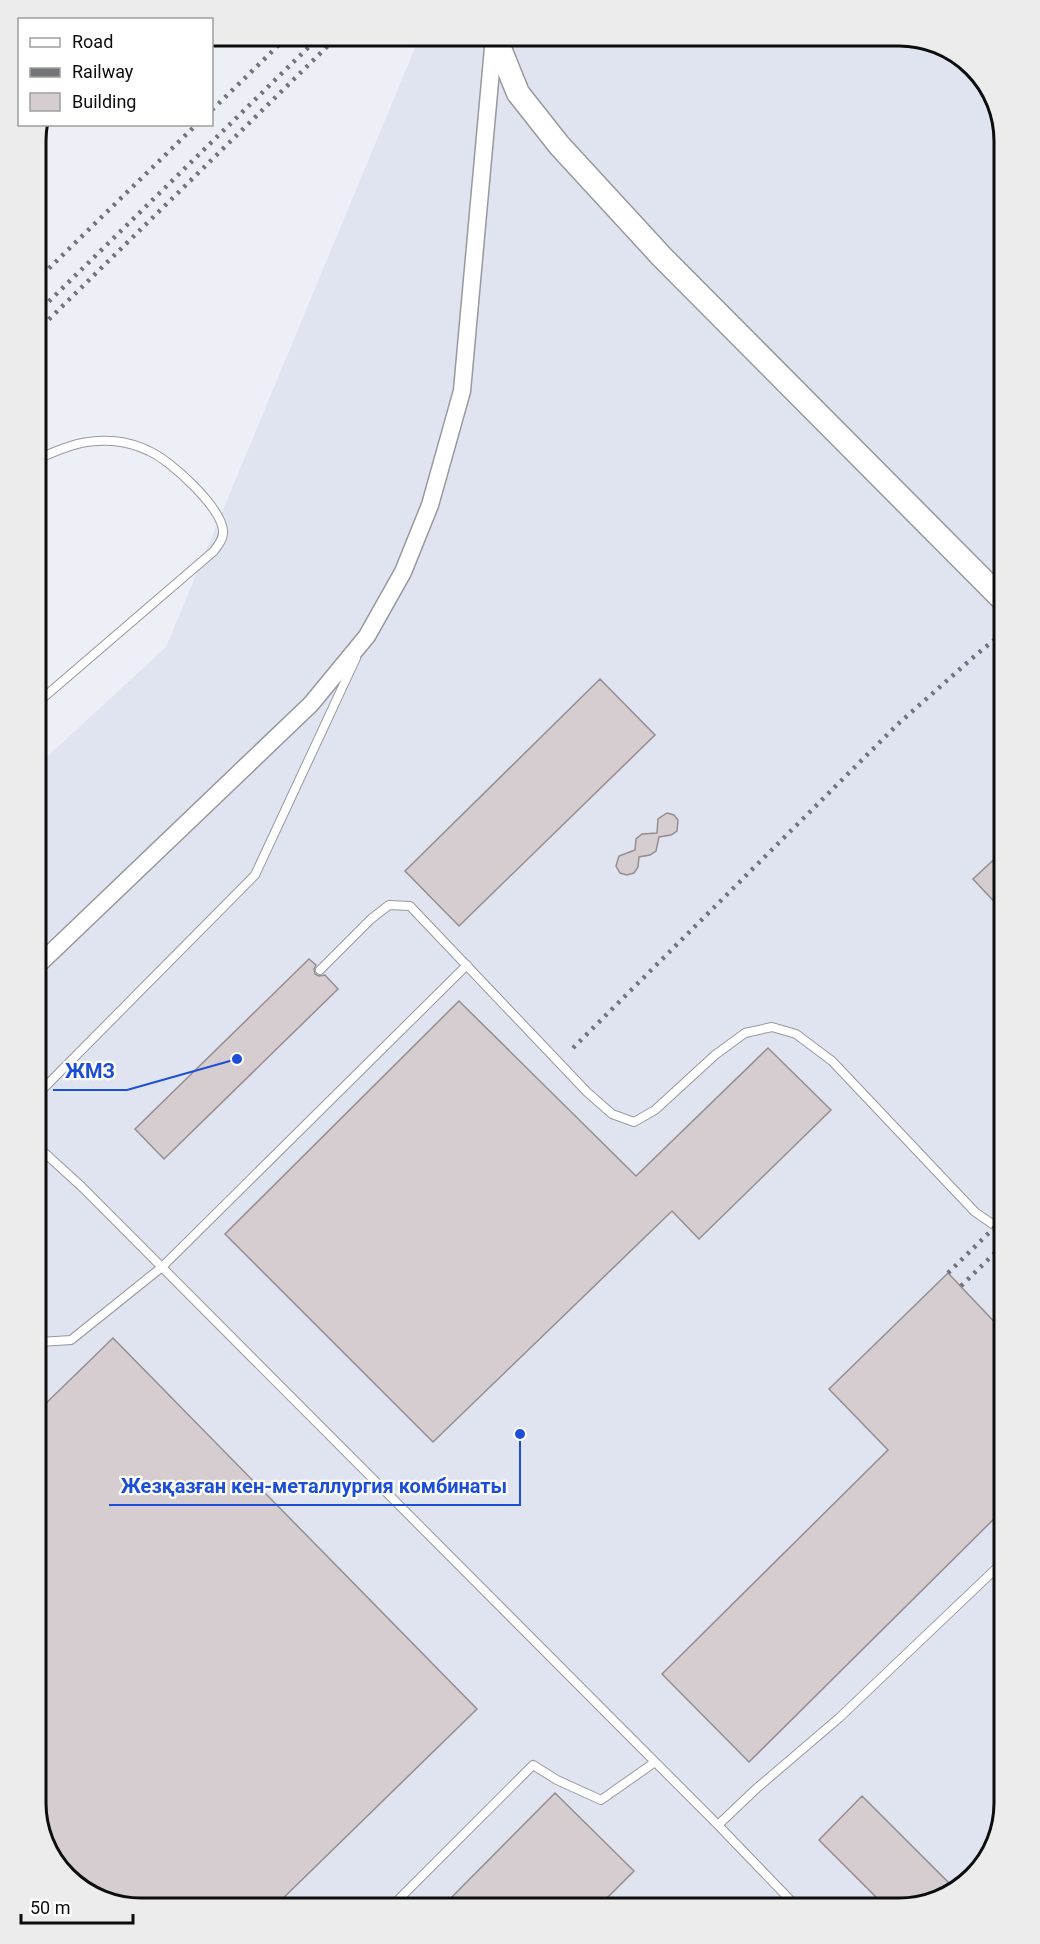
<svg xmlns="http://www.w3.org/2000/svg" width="1040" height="1944" viewBox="0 0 1040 1944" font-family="Roboto,sans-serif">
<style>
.built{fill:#e0e4f1}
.building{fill:#d6cdd0;stroke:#958d8f;stroke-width:1.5}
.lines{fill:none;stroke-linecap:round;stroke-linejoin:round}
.lane-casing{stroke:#97989f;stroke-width:10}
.street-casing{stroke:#97989f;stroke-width:19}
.secondary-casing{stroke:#97989f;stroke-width:25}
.lane{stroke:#fff;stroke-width:8}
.street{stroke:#fff;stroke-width:16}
.secondary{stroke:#fff;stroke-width:22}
.rail{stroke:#737478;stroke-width:4.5;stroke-dasharray:3 6;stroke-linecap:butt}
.rim{fill:none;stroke:#0c0d0f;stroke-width:3}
.leader{fill:none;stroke:#1d4ed8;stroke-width:2}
.callout-dot{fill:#1d4ed8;stroke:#fff;stroke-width:2}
.callout-label{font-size:20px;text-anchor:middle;font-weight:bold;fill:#1d4ed8;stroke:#fff;stroke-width:4.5;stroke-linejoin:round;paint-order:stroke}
</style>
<rect width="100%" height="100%" fill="#edeff6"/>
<path class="built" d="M 420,36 L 906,36 L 958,54 L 996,101 L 1004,141 L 1004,1803 L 986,1862 L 939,1900 L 899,1908 L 135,1908 L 82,1890 L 44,1843 L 36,1803 L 36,767 L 166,647 Z"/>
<path class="building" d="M 600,679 L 655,735 L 459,926 L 405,871 Z
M 667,813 L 674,815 L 678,820 L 677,831 L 671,835 L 659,837 L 656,851 L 650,855 L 639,857 L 638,867 L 634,873 L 627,875 L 620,873 L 616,866 L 619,856 L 635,850 L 636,839 L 642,834 L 657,833 L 658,819 Z
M 1004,850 L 1004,912 L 973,879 Z
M 309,959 L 316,965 L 314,969 L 315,974 L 319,976 L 325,975 L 338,989 L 164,1159 L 135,1129 Z
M 459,1001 L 636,1176 L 768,1048 L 831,1110 L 699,1239 L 672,1211 L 433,1442 L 225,1234 Z
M 948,1273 L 1004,1332 L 1004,1509 L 749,1762 L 662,1674 L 888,1450 L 829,1389 Z
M 113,1338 L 477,1709 L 273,1908 L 135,1908 L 82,1890 L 44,1843 L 36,1803 L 36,1413 Z
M 555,1793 L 634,1871 L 597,1908 L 441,1908 Z
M 862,1796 L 954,1888 L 939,1900 L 899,1908 L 887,1908 L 819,1840 Z"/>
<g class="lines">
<defs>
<path id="lane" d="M 36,704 L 214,551 C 218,545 224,539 223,530 C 220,506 170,460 149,451 C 139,446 124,442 113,441 C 85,439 68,446 42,457 L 36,457
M 320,970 L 371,919 L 389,905 L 410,906 L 587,1092 L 612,1114 L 634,1122 L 655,1110 L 715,1055 L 745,1033 L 772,1027 L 796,1034 L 832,1061 L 975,1212 L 1004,1232
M 36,1096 L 255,875 L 356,658
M 36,1145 L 82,1187 L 718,1825 L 757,1788 L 839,1718 L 1004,1561
M 36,1339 L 40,1342 L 71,1340 L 162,1267 L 467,965
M 718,1825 L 798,1908
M 390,1908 L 533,1765 L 557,1780 L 601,1800 L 655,1762"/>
<path id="street" d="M 36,967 L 311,704 L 367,636 L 403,572 L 430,505 L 462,391 L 494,37"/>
<path id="secondary" d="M 499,36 L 501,51 L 518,93 L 559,145 L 662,257 L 1004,601"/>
</defs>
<use href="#lane" class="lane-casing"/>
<use href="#street" class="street-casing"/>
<use href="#secondary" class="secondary-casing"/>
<use href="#lane" class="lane"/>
<use href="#street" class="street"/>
<use href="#secondary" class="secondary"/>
<path class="rail" d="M 212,110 L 288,36
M 37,133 L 43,124
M 36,281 L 197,124
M 36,314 L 320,36
M 36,332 L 338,36
M 573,1048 L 898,724 L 977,654 L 1004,632
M 948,1273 L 1004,1218
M 961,1286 L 1004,1244"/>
</g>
<path d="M0 0H1040V1944H0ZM141 46H899A95 95 0 0 1 994 141V1803A95 95 0 0 1 899 1898H141A95 95 0 0 1 46 1803V141A95 95 0 0 1 141 46Z" fill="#ececec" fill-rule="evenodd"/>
<path class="rim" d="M141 46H899A95 95 0 0 1 994 141V1803A95 95 0 0 1 899 1898H141A95 95 0 0 1 46 1803V141A95 95 0 0 1 141 46Z"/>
<path class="leader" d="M237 1059L127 1090H53M520 1434L520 1505H109"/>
<g class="callout-dot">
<circle cx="237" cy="1059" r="6"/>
<circle cx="520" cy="1434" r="6"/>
</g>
<g class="callout-label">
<text x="90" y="1078">ЖМЗ</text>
<text x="314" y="1493">Жезқазған кен-металлургия комбинаты</text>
</g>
<rect x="18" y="18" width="195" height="108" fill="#ffffff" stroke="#9e9e9f" stroke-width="1.5"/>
<rect x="30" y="38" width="30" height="9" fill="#ffffff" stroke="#9e9e9f" stroke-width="1.5"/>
<text x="72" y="48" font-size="18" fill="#0c0d0f">Road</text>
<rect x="30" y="68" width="30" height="9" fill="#737478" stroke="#9e9e9f" stroke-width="1.5"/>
<text x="72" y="78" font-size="18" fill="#0c0d0f">Railway</text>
<rect x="30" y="93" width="30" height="18" fill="#d6cdd0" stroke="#9e9e9f" stroke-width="1.5"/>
<text x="72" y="108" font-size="18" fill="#0c0d0f">Building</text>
<path d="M21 1914v9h112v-9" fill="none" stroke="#0c0d0f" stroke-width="3"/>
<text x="30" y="1914" font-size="18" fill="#0c0d0f" stroke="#ffffff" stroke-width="4.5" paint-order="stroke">50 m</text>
</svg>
